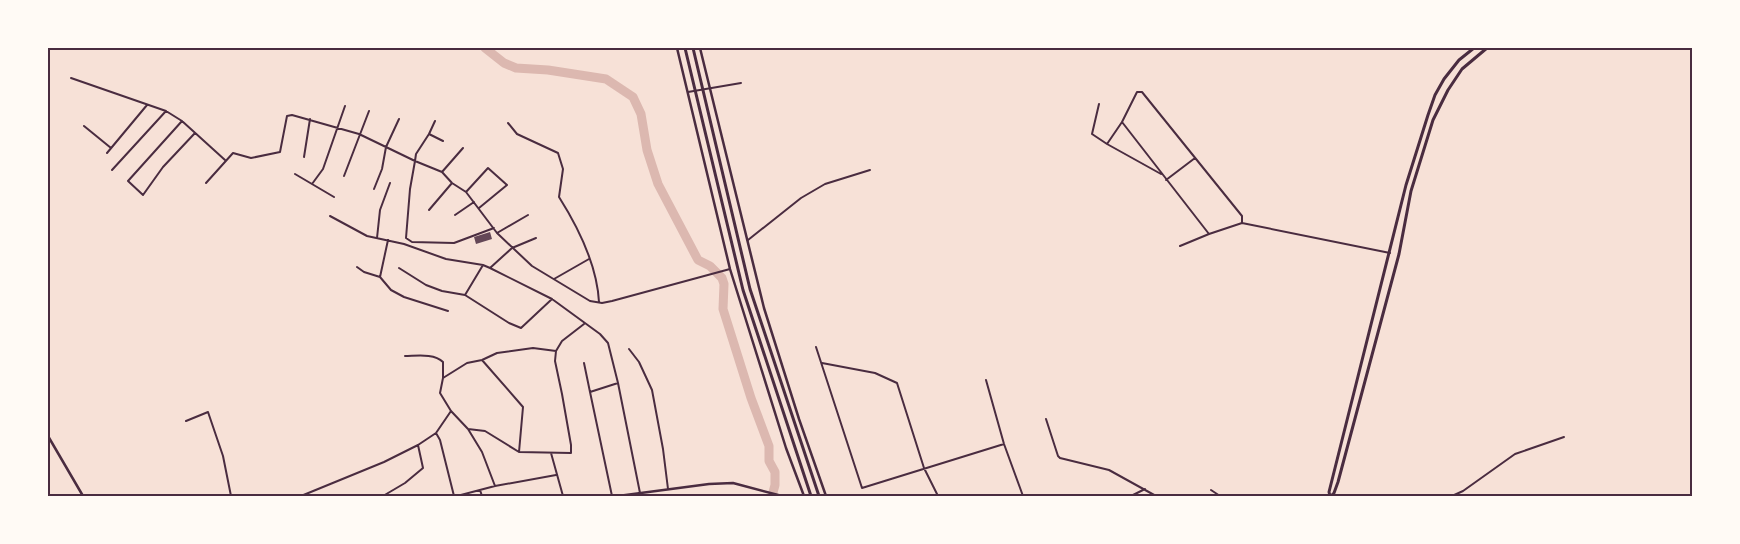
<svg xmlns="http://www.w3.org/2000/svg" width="1740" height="544" viewBox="0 0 1740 544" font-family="Rubik,sans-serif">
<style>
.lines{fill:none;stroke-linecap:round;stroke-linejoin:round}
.river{stroke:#dcb8b0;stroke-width:9}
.building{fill:#644757}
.minor{stroke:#4a2c40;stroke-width:2}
.tertiary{stroke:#4a2c40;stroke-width:2.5}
.primary{stroke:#4a2c40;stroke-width:3}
.trunk{stroke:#4a2c40;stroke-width:3}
.neatline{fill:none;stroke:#4a2c40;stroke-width:2}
</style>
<rect width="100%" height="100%" fill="#f7e1d7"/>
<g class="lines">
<path class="river" d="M 485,48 L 504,63 L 516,68 L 548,70 L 606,79 L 633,97 L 641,114 L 647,150 L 658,184 L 698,260 L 710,266 L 722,278 L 724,284 L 723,309 L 751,398 L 769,446 L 769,461 L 775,472 L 775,485 L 772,496"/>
</g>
<path class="building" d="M 490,232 L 492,239 L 476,244 L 474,237 Z"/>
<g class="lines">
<path class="minor" d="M 71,78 L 166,111 L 182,121 L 225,160
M 688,92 L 741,83
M 1099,104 L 1092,134 L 1107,144 L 1161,174
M 182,121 L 128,181 L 143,195 L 163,167 L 195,133
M 1122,122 L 1209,234 L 1242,223 L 1390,253
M 508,123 L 517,134 L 558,153 L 563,169 L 559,197 C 578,227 597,266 599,302
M 84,126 L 111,148
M 429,134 L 435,121
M 443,141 L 429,134 L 416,154 L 415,161 L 410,189 L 406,238 L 412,242 L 454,243 L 494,228
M 1107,144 L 1122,122 L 1137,92 L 1142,92 L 1242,216 L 1242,222
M 107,153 L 147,105
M 304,157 L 310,119
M 112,170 L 166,111
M 442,172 L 463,148
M 295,174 L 334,197
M 344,176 L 369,111
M 1166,180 L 1195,158
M 206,183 L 233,153 L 251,158 L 280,152 L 287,116 L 292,115 L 359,134 L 415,161 L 442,172 L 452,183 L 466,192 L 497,233 L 532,266 L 590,301 L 602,303 L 612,301 L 730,269
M 312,184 L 323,169 L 345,106
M 374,189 L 382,169 L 386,147 L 399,119
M 466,192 L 488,168 L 507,185 L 479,208
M 429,210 L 452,183
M 455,215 L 474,202
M 330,216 L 367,236 L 404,244 L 446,259 L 483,265 L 490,268 L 552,299 L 600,334 L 608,343 L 618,383 L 640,493
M 497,233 L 528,215
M 377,238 L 380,210 L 390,183
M 748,240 L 801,198 L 825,184 L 870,170
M 1180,246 L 1209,234
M 357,267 L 364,272 L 380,277 L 391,290 L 404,297 L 448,311
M 399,268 L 426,285 L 442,291 L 465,295 L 509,323 L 521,328 L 552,299
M 490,268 L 512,248 L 536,238
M 380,277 L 388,240
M 554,279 L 589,259
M 465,295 L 483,265
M 816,347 L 862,488 L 1004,444
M 629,349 L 639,362 L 652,390 L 663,449 L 668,489
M 405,356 C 416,356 434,353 443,362 L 443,378 L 440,393 L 451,411 L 468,429 L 482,452 L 495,486
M 482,360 L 523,407 L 519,452
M 584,363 L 590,392
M 822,363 L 875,373 L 897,383 L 924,468 L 938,496
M 443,378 L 467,363 L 482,360 L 497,353 L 533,348 L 556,351
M 986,380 L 1004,444 L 1023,496
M 1046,419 L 1058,456 L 1060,458 L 1109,470 L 1156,496
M 186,421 L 208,412 L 223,456 L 231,496
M 468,429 L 485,431 L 519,452 L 571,453 L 571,445 L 562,394 L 555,361 L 556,351 L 562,341 L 584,324
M 436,433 L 440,440 L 454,496
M 551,453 L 563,496
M 480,490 L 482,496
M 1211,490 L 1220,496
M 301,496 L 384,462 L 418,445 L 436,433 L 451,411
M 383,496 L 405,483 L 423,468 L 418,445
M 457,496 L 495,486 L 556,475
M 612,496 L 590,392 L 618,383
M 1131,496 L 1145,489
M 1452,496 L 1463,491 L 1515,454 L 1564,437"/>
<path class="tertiary" d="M 677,48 L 730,269 L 786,448 L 804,496
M 700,48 L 764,308 L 799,419 L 826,496
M 48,436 L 83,496
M 618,496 L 709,484 L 733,483 L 782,496"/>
<path class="primary" d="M 1330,496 L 1329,492 L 1406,185 L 1428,115 L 1435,95 L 1444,79 L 1459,60 L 1474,48
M 1331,496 L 1334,493 L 1338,482 L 1399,254 L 1411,191 L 1433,120 L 1448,90 L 1462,69 L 1487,48"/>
<path class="trunk" d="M 685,48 L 743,290 L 811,496
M 693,48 L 750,289 L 819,496"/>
</g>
<rect width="1740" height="544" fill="none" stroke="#fffaf5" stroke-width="98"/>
<rect x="49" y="49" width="1642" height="446" class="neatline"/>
</svg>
